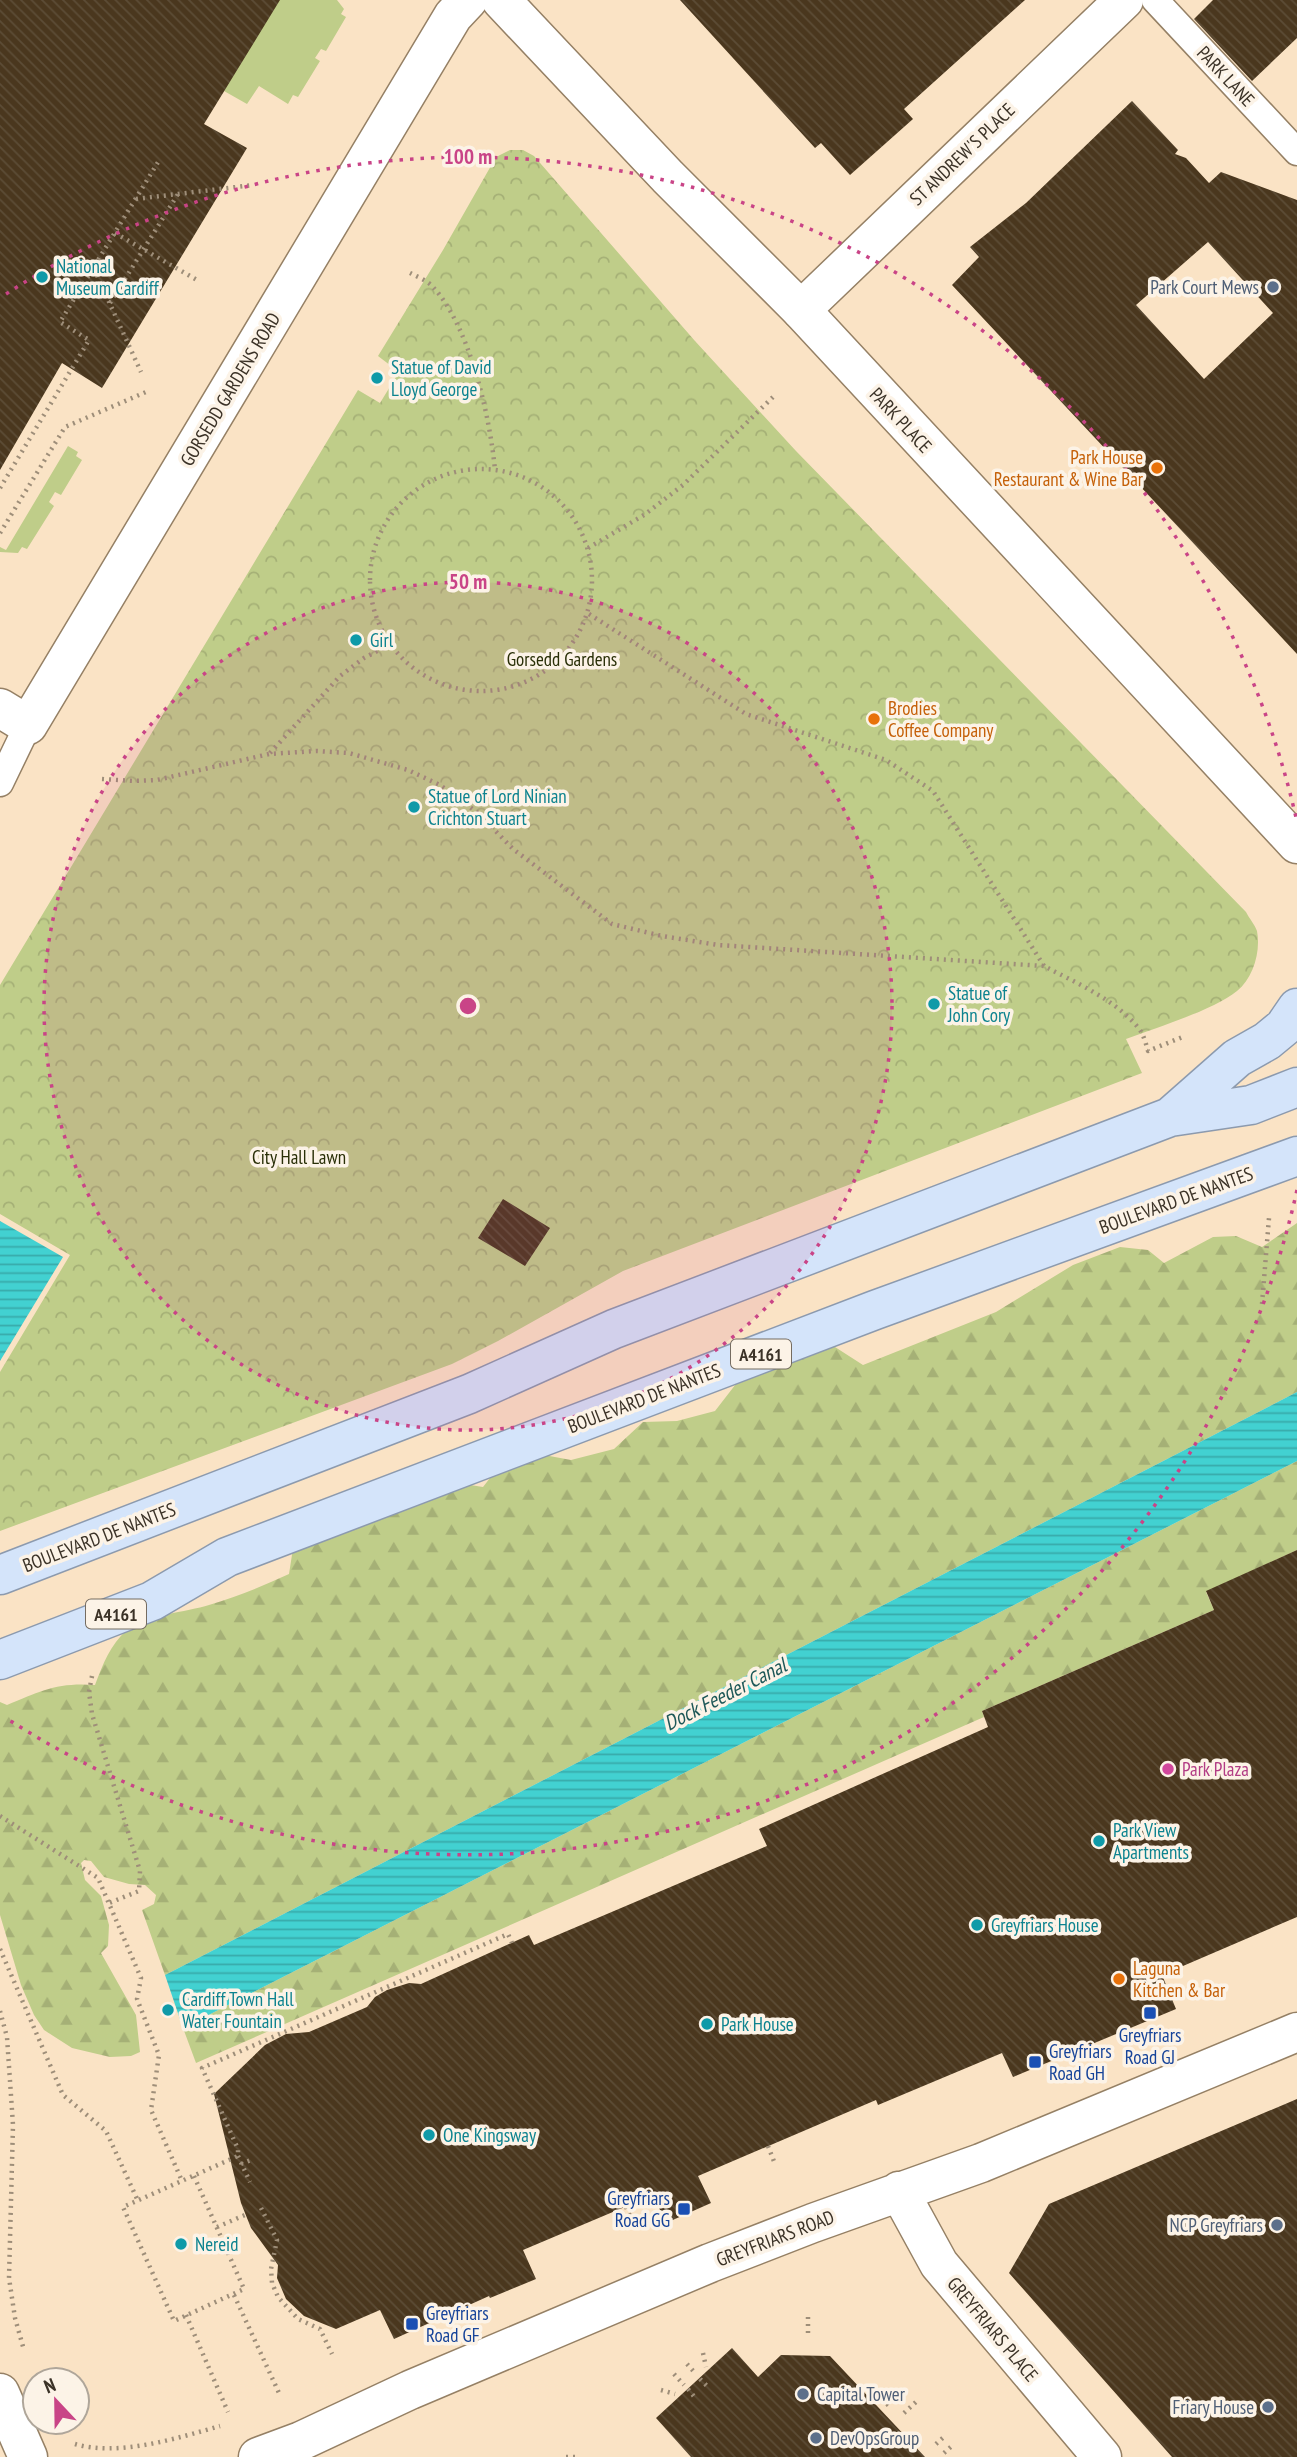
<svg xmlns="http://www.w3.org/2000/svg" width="1297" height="2457" viewBox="0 0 1297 2457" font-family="'PT Sans Narrow',sans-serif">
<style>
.green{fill:#bfcd89}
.forest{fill:url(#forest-firs)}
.park{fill:url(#park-crowns)}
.water{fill:url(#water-rules)}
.building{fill:url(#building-back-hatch);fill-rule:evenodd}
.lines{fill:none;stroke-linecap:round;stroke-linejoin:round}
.service-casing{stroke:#958065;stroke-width:29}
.minor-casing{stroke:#958065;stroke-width:41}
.tertiary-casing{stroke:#958065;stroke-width:41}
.primary-casing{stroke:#8c9aae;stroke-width:41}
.path{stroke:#9e8e79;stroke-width:4.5;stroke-dasharray:2 5;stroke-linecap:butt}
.service{stroke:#fff;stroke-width:26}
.minor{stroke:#fff;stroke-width:38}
.tertiary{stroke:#fff;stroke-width:38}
.primary{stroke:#d4e4fa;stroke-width:38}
.ring{fill:none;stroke:#c94487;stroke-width:3.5;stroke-dasharray:3.5 7}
.culture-dot{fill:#0f9aa8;stroke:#fcf3e7;stroke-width:2.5}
.service-dot{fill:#5c6f8a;stroke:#fcf3e7;stroke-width:2.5}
.food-dot{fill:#e8710a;stroke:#fcf3e7;stroke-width:2.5}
.hotel-dot{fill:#d1479c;stroke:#fcf3e7;stroke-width:2.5}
.transit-dot{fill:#1a4fb4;stroke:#fcf3e7;stroke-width:2.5}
.labels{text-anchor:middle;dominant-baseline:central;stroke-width:7;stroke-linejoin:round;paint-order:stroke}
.shield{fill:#fcf3e7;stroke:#756c61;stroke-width:2}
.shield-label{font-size:18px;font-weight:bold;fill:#3b3227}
.street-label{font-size:19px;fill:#3b3227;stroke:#fcf3e7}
.culture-label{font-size:19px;fill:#0d838f;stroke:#fcf3e7;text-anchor:start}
.service-label{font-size:19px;fill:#4e5e75;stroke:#fcf3e7;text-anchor:end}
.food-label{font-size:19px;fill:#c56008;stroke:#fcf3e7;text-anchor:start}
.park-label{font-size:19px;fill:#292f07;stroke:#fcf3e7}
.hotel-label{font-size:19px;fill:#b23c85;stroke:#fcf3e7;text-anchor:start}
.transit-label{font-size:19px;fill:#164399;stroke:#fcf3e7;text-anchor:start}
.water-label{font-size:21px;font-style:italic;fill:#1e5858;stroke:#fcf3e7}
.centre{fill:#c94487;stroke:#fcf3e7;stroke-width:3.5}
.ring-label{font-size:21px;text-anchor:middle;font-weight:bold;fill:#c94487;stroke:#fcf3e7;stroke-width:7;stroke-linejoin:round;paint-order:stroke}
</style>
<defs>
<pattern id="forest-firs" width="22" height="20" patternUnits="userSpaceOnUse" patternTransform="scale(1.75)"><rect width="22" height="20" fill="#bfcd89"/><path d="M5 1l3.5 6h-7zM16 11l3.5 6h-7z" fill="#a5b076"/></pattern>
<pattern id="park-crowns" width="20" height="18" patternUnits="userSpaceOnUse" patternTransform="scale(1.75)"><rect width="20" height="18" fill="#bfcd89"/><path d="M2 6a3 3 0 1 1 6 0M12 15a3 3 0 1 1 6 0" fill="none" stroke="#a5b076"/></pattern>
<pattern id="water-rules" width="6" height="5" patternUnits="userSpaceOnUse" patternTransform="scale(1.75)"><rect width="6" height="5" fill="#42d1d1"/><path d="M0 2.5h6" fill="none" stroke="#38aaaa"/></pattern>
<pattern id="building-back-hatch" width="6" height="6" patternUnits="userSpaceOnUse" patternTransform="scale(1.75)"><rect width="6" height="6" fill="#4a371e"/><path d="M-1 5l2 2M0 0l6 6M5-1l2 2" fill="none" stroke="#5c4c36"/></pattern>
</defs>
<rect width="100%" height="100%" fill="#fae3c5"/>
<path class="green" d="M 259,0 L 337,0 L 344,9 L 341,14 L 346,17 L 326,51 L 321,49 L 315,58 L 320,61 L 298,97 L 293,95 L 288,104 L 259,86 L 247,104 L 224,91 Z
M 68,446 L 78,452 L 76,456 L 82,460 L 61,495 L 55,492 L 49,502 L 54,506 L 27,549 L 22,547 L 18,553 L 0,552 L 0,547 L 6,550 Z"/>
<path class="forest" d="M 1297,1223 L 1297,1392 L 165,1975 L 142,1910 L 154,1904 L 156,1895 L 145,1885 L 129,1884 L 104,1877 L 91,1861 L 84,1860 L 81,1863 L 85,1880 L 101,1896 L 109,1925 L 108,1946 L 101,1953 L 136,2015 L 140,2052 L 131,2056 L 110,2057 L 72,2048 L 44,2030 L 34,2015 L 21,1985 L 0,1915 L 0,1702 L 7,1705 C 40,1691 58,1682 95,1685 C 103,1664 110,1645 127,1630 C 143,1615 188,1612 209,1605 C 237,1597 263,1586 289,1574 L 294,1542 L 451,1482 L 483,1487 L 497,1469 L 528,1452 L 571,1460 L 614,1449 L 643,1422 L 677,1421 L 715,1411 L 739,1380 L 794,1352 L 835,1347 L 863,1365 L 996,1312 L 1073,1265 L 1120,1247 L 1148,1250 L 1164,1263 L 1213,1237 L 1236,1236 L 1262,1247 Z
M 1297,1461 L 1297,1550 L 1206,1592 L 1214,1610 L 982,1711 L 984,1717 L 196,2063 L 183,2028 Z"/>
<path class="park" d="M 510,150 L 523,150 L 534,156 L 695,341 L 796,451 L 1246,912 C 1249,918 1255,925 1257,931 C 1261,952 1253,978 1237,991 C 1214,1010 1155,1028 1126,1039 L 1142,1073 L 623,1271 L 498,1341 L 452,1364 L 0,1531 L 0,1372 L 70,1255 L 0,1214 L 0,985 L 358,390 L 380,403 L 399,372 L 378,356 L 443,250 L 496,157 Z"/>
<path class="water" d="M 0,1221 L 63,1257 L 0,1361 Z
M 1297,1392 L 1297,1461 L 183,2028 L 165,1975 Z"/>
<path class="building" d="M 0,0 L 280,0 L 204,124 L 247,148 L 102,388 L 62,363 L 0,470 Z
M 680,0 L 1025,0 L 904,109 L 913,119 L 850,175 L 821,143 L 815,148 Z
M 1213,0 L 1297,0 L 1297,38 L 1252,81 L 1194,19 Z
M 1132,101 L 1178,150 L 1175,154 L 1186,158 L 1209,183 L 1221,172 L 1297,200 L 1297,654 L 952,285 L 979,257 L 970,247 L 1026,203 ZM 1208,242 L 1273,313 L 1204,379 L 1136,305 Z
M 503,1199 L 550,1228 L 525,1266 L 478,1238 Z
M 1297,1550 L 1297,1917 L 1162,1975 L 1176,2009 L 1013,2077 L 1002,2053 L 878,2105 L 876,2100 L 698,2176 L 711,2203 L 666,2223 L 653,2195 L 523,2250 L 536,2279 L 490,2298 L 489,2296 L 394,2339 L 380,2310 L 336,2329 L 304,2316 L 286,2299 L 277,2278 L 278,2265 L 251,2228 L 241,2203 L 214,2094 L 265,2045 L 286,2034 L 309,2032 L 367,2007 L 375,1997 L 387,1990 L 409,1983 L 421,1984 L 529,1935 L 534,1945 L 767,1846 L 759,1829 L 988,1727 L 982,1711 L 1214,1610 L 1206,1591 Z
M 1297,2099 L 1297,2457 L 1172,2457 L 1009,2273 L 1049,2204 Z
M 732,2348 L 758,2377 L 781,2355 L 830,2356 L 925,2457 L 691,2457 L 656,2418 Z"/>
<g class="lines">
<defs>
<path id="service" d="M 1155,0 L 1297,152
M 0,783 L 28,725"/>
<path id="minor" d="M 801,310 L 1124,0
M 0,708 L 28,725 L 453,16 L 468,0
M 899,2191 L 939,2264 L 1102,2457
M 0,2393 L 28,2457
M 258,2457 L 301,2441 L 410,2390 L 710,2263 L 813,2223 L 981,2163 L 1297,2032"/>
<path id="tertiary" d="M 501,0 L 668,177 L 801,310 L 1297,844"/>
<path id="primary" d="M 1170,1117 L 1237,1058 L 1267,1041 L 1284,1027 L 1297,1008
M 0,1575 L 469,1394 L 614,1329 L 1170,1117 L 1251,1105 L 1297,1087
M 0,1660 L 152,1601 L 227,1557 L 875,1310 L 1297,1156"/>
</defs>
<use href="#service" class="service-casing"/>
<use href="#minor" class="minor-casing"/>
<use href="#tertiary" class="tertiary-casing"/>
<use href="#primary" class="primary-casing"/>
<path class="path" d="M 136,199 L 253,185
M 115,233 L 197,280
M 94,269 L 141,372
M 410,273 C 418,277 428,281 433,287 C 470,327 490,417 495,470
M 110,303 L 178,194
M370 580a111 111 0 1 1 222 0a111 111 0 1 1-222 0Z
M 0,488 L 89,340 L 60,322 L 160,159
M 0,533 L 65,427 L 146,392
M 588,548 L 644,515 L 683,485 L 774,396
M 589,614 L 746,714 L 886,760 L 933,791 L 1044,966
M 270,753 L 340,676 L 364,658 L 391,644
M 102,779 L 134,781 L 157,780 L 269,754 L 316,751 L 349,753 L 408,770 L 440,785 L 478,813 L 513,849 L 612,924 L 662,936 L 718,945 L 1044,966 C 1076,983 1117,1000 1140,1030 C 1144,1036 1146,1044 1148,1051 L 1185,1036
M 1262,1304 L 1269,1218
M 92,1676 L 89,1692 L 92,1714 L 140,1871 L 139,1891 L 109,1903
M 0,1816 L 98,1878 L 141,1978 L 137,1999 L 159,2055 L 151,2110 L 182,2181
M 0,1949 L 63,2095 L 106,2131 L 138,2201
M 0,2011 L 7,2037 L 13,2125 L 9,2278 L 15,2318 L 24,2350
M 768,2146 L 775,2164
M 238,2156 L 250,2182
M 241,2164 L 251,2160
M 194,2176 L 244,2289 L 174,2321 L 123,2207 L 238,2156 L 238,2149 L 202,2068 L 508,1934 L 512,1943
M 626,2207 L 633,2223
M 261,2208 L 277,2240 L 271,2269 L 272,2283 L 278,2297 L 298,2319 L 320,2329 L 332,2354
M 217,2227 L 245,2215
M 234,2295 L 279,2393
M 186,2315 L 228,2412
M 808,2333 L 808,2316
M 703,2353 L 706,2367
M 687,2364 L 696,2374
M 674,2374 L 684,2385
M 700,2379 L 708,2387
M 688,2389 L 696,2399
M 661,2390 L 675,2394
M 882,2399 L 891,2408
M 904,2413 L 917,2401
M 75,2444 C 118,2457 178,2438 220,2426
M 936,2444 L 946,2435
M 944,2453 L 954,2444
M 566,2457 L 577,2457"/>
<use href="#service" class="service"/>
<use href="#minor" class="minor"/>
<use href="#tertiary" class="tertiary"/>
<use href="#primary" class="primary"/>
</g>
<circle cx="468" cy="1006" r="424" fill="#c94487" fill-opacity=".12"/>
<g class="ring">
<circle cx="468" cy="1006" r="424"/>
<path d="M1297 1190A849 849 0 0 1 6 1718M6 294A849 849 0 0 1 1297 822"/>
</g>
<g class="culture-dot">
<circle cx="42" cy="277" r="7"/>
<circle cx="377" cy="378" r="7"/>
<circle cx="356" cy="640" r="7"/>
<circle cx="414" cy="807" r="7"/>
<circle cx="934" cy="1004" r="7"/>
<circle cx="1099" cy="1841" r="7"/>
<circle cx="977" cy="1925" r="7"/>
<circle cx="168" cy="2010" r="7"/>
<circle cx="707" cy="2024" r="7"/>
<circle cx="429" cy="2135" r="7"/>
<circle cx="181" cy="2244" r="7"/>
</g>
<g class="service-dot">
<circle cx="1273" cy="287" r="7"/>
<circle cx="1277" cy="2225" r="7"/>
<circle cx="803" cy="2394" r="7"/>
<circle cx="1268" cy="2407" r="7"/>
<circle cx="816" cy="2438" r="7"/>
</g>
<g class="food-dot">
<circle cx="1157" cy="468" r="7"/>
<circle cx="874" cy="719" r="7"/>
<circle cx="1119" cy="1979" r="7"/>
</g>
<circle class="hotel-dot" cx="1168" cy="1769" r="7"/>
<g class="transit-dot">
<rect x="1143" y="2006" width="14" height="14" rx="3.5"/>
<rect x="1028" y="2055" width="14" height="14" rx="3.5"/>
<rect x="677" y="2202" width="14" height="14" rx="3.5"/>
<rect x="405" y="2317" width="14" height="14" rx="3.5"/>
</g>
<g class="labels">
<g class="shield">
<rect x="731" y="1339.5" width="60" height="29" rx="5"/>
<rect x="86" y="1599.5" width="60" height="29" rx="5"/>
</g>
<g class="shield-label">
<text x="761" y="1354">A4161</text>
<text x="116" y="1614">A4161</text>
</g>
<g class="street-label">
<text transform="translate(1226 76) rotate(47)">PARK LANE</text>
<text transform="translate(962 154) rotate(-44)">ST ANDREW'S PLACE</text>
<text transform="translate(230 389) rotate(-59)">GORSEDD GARDENS ROAD</text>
<text transform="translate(901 420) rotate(47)">PARK PLACE</text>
<text transform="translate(1176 1200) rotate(-20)">BOULEVARD DE NANTES</text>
<text transform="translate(644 1398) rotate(-21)">BOULEVARD DE NANTES</text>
<text transform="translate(99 1537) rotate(-21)">BOULEVARD DE NANTES</text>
<text transform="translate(775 2238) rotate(-21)">GREYFRIARS ROAD</text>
<text transform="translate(993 2329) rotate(50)">GREYFRIARS PLACE</text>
</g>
<g class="culture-label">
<text x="56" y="266">National<tspan x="56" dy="22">Museum Cardiff</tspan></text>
<text x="391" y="367">Statue of David<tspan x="391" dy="22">Lloyd George</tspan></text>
<text x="370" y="640">Girl</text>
<text x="428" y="796">Statue of Lord Ninian<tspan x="428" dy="22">Crichton Stuart</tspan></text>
<text x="948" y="993">Statue of<tspan x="948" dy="22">John Cory</tspan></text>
<text x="1113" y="1830">Park View<tspan x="1113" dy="22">Apartments</tspan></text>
<text x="991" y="1925">Greyfriars House</text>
<text x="182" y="1999">Cardiff Town Hall<tspan x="182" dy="22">Water Fountain</tspan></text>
<text x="721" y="2024">Park House</text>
<text x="443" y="2135">One Kingsway</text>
<text x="195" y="2244">Nereid</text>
</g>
<g class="service-label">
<text x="1259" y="287">Park Court Mews</text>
<text x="1263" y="2225">NCP Greyfriars</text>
<text x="817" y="2394" text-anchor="start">Capital Tower</text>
<text x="1254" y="2407">Friary House</text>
<text x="830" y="2438" text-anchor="start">DevOpsGroup</text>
</g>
<g class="food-label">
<text x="1143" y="457" text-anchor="end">Park House<tspan x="1143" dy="22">Restaurant &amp; Wine Bar</tspan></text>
<text x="888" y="708">Brodies<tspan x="888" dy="22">Coffee Company</tspan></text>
<text x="1133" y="1968">Laguna<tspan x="1133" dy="22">Kitchen &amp; Bar</tspan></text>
</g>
<g class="park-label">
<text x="562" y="659">Gorsedd Gardens</text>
<text x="299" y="1157">City Hall Lawn</text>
</g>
<g class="hotel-label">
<text x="1182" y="1769">Park Plaza</text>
</g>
<g class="transit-label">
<text x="1150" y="2035" text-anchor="middle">Greyfriars<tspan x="1150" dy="22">Road GJ</tspan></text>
<text x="1049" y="2051">Greyfriars<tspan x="1049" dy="22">Road GH</tspan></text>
<text x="670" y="2198" text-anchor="end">Greyfriars<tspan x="670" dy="22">Road GG</tspan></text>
<text x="426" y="2313">Greyfriars<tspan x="426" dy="22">Road GF</tspan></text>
</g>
<g class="water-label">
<text transform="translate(725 1694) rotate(-27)">Dock Feeder Canal</text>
</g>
</g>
<circle cx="468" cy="1006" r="10" class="centre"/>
<g class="ring-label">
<text x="468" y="164">100 m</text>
<text x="468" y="589">50 m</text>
</g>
<g transform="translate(56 2401) rotate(338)"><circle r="33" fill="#fcf3e7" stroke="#afa69a" stroke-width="2"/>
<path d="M0-5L12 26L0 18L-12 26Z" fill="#c94487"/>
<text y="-10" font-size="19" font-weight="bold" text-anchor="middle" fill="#3b3227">N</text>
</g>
</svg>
